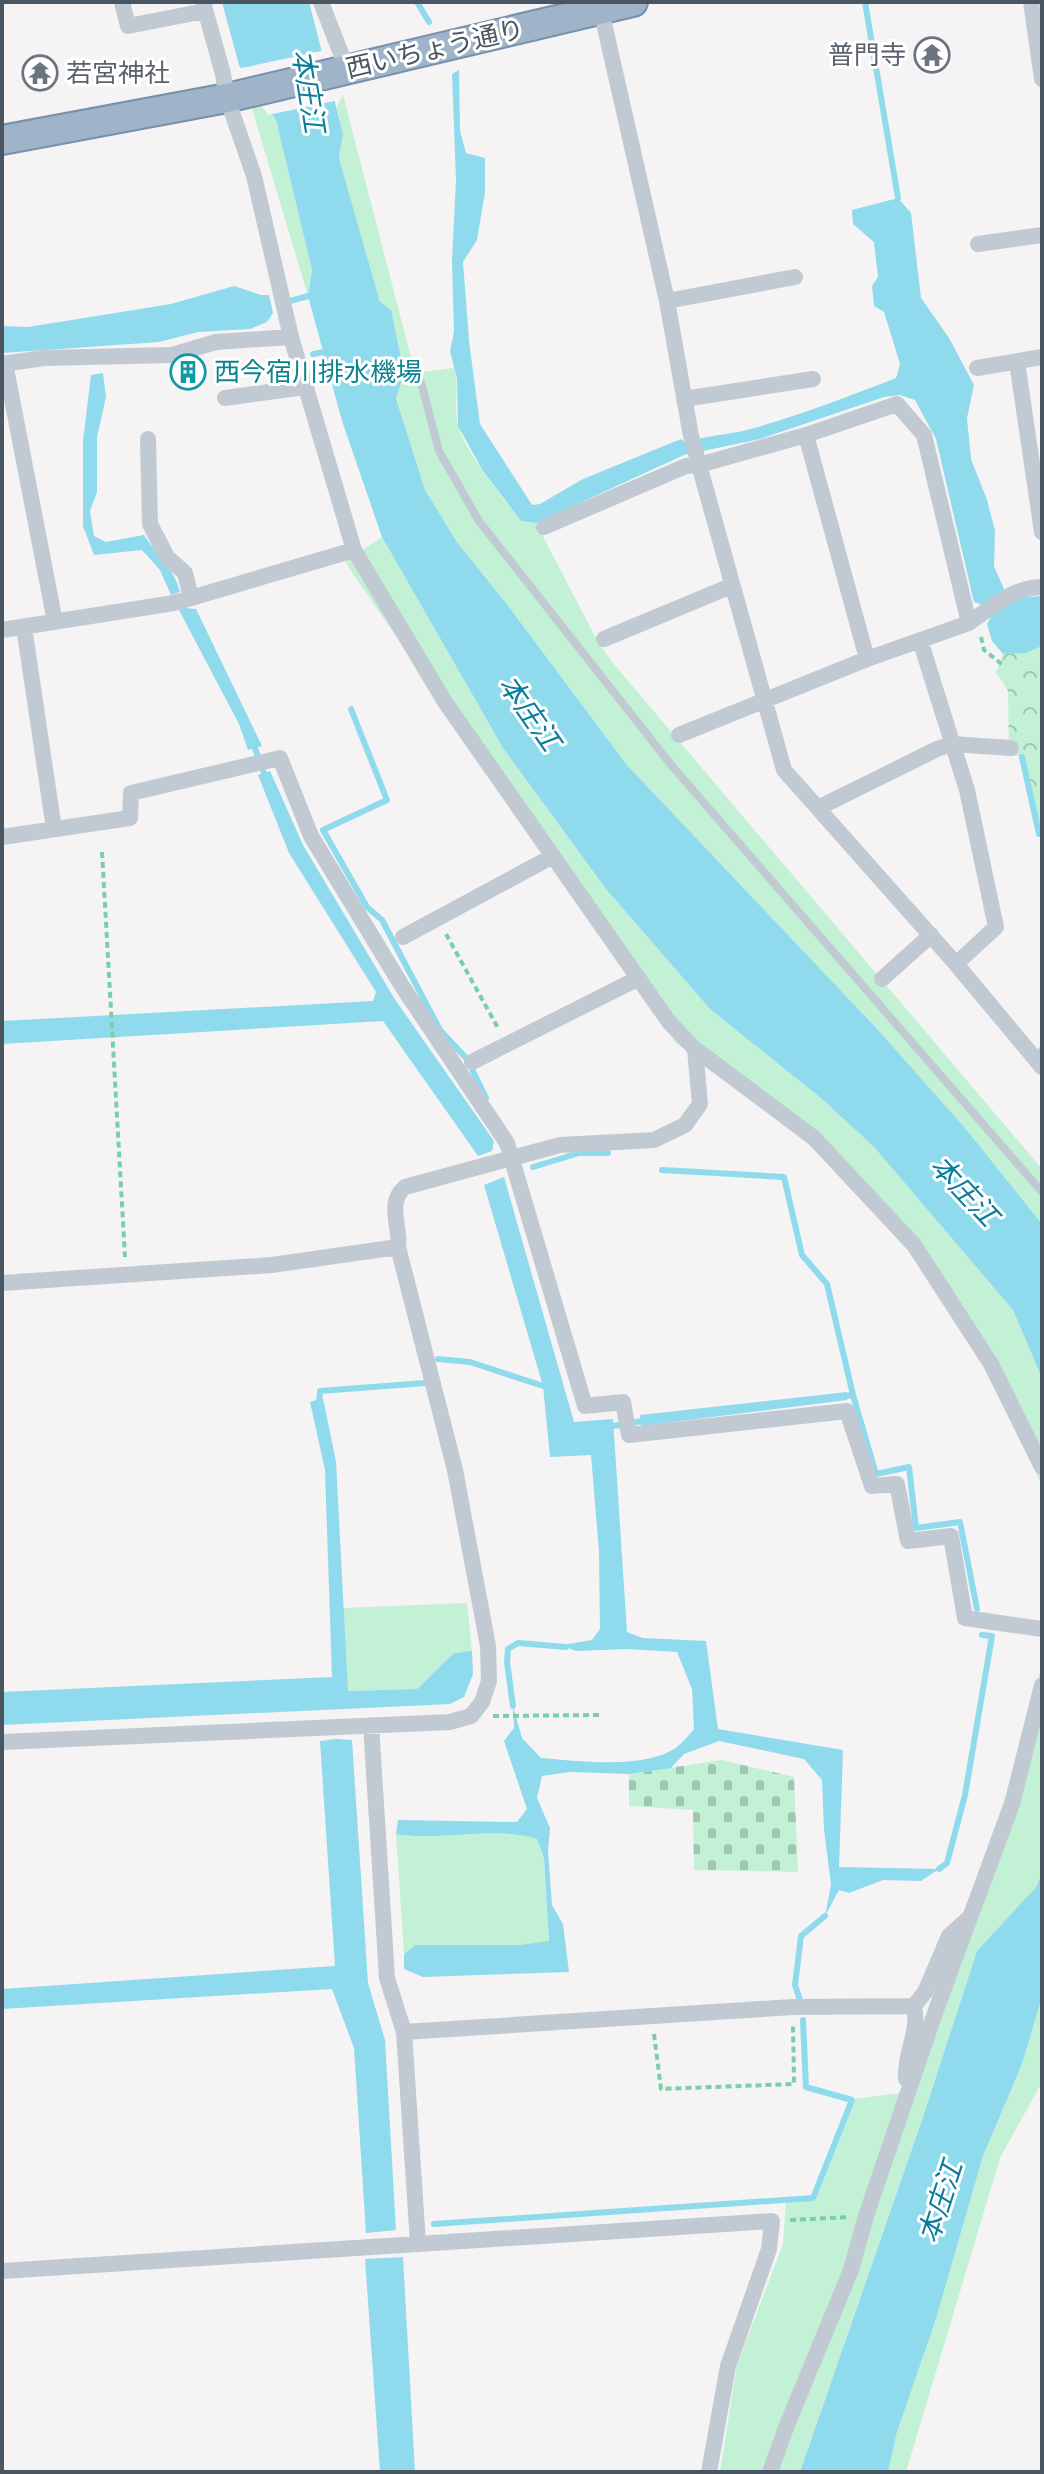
<svg xmlns="http://www.w3.org/2000/svg" width="1044" height="2474" viewBox="0 0 1044 2474" font-family="'Nunito Sans','Noto Sans JP',sans-serif">
<style>
.grass{fill:#c3f1d5}
.forest{fill:url(#forest-crowns)}
.cemetery{fill:url(#cemetery-stones)}
.water{fill:#90daee}
.pier{fill:#f5f3f3}
.lines{fill:none;stroke-linecap:round;stroke-linejoin:round}
.stream{stroke:#90daee;stroke-width:6}
.trunk-casing{stroke:#7690ad;stroke-width:32}
.path{stroke:#7ad0a6;stroke-width:4;stroke-dasharray:6 4;stroke-linecap:butt}
.service{stroke:#c1cad2;stroke-width:8}
.minor{stroke:#c1cad2;stroke-width:16}
.trunk{stroke:#9fb4c9;stroke-width:28}
.labels{text-anchor:middle;dominant-baseline:central;stroke-width:6;stroke-linejoin:round;paint-order:stroke}
.street-label{font-size:26px;fill:#4a5661;stroke:#fff}
.worship-label{font-size:26px;fill:#5b616d;stroke:#fff;text-anchor:end}
.culture-label{font-size:26px;fill:#0d838f;stroke:#fff;text-anchor:start}
.water-label{font-size:28px;font-style:italic;fill:#0c7c9b;stroke:#fff}
</style>
<defs>
<pattern id="forest-crowns" width="20" height="18" patternUnits="userSpaceOnUse" patternTransform="scale(2)"><rect width="20" height="18" fill="#c3f1d5"/><path d="M2 6a3 3 0 1 1 6 0M12 15a3 3 0 1 1 6 0" fill="none" stroke="#a0c6b0"/></pattern>
<pattern id="cemetery-stones" width="16" height="16" patternUnits="userSpaceOnUse" patternTransform="scale(2)"><rect width="16" height="16" fill="#c3f1d5"/><path d="M2 7V4a2 2 0 0 1 4 0v3zM10 15v-3a2 2 0 0 1 4 0v3z" fill="#a0c6b0"/></pattern>
</defs>
<rect width="100%" height="100%" fill="#f5f3f3"/>
<path class="grass" d="M 239,65 L 276,120 L 312,270 L 308,296 Z
M 343,95 L 415,373 L 454,368 C 460,387 453,406 458,425 C 465,452 503,498 521,521 L 536,523 L 599,644 L 612,662 L 1042,1169 L 1042,1224 L 965,1128 L 879,1031 L 626,764 L 509,607 L 457,542 L 425,490 L 396,397 L 404,373 L 380,302 L 339,158 L 343,133 L 337,107 Z
M 382,537 L 503,748 L 606,889 L 710,1009 L 822,1099 L 874,1147 L 1013,1310 L 1042,1378 L 1042,1485 L 983,1362 L 914,1253 L 808,1138 L 676,1043 L 345,562 Z
M 467,1603 L 472,1651 L 454,1653 L 417,1689 L 348,1691 L 343,1608 Z
M 1042,1665 L 1042,1872 L 1037,1886 L 977,1951 L 922,2120 L 800,2472 L 720,2472 L 737,2365 L 783,2244 L 786,2201 L 815,2199 L 855,2099 L 900,2093 L 1005,1798 Z
M 396,1834 C 442,1842 493,1825 537,1839 L 544,1858 L 549,1942 L 520,1945 L 415,1945 L 404,1954 Z
M 1042,1997 L 1042,2082 L 1000,2158 L 906,2472 L 888,2472 L 897,2432 L 936,2319 L 983,2156 L 1022,2064 Z"/>
<path class="forest" d="M 1042,646 L 1042,833 L 1023,756 L 1009,756 L 1008,691 L 996,672 L 1003,654 L 1026,653 Z"/>
<path class="cemetery" d="M 722,1760 L 794,1777 L 798,1872 L 694,1870 L 693,1810 L 629,1806 L 629,1774 Z"/>
<path class="water" d="M 222,2 L 309,2 L 343,133 L 339,158 L 380,302 L 391,310 L 404,374 L 396,398 L 425,490 L 457,542 L 509,607 L 626,764 L 879,1031 L 965,1128 L 1042,1224 L 1042,1378 L 1013,1310 L 874,1147 L 822,1099 L 710,1009 L 606,889 L 503,748 L 382,537 L 342,421 L 308,296 L 312,270 L 276,120 L 239,65 Z
M 459,70 L 460,131 L 466,153 L 485,158 L 485,192 L 477,240 L 463,262 L 469,341 L 480,424 L 532,505 L 540,504 L 583,479 L 681,439 L 686,443 C 706,435 727,435 747,430 C 798,416 847,397 896,378 L 900,364 L 884,312 L 874,306 L 872,286 L 878,277 L 874,242 L 853,224 L 852,210 L 898,198 L 911,213 L 921,298 L 949,338 L 974,385 L 967,418 L 971,459 L 987,500 L 995,531 L 994,566 L 1004,589 L 999,599 L 1042,596 L 1042,646 L 1026,653 L 1003,654 L 992,641 L 987,624 L 991,617 L 985,606 L 974,602 L 936,439 L 915,400 L 900,395 L 884,397 L 760,439 L 684,455 L 536,523 L 521,521 L 483,471 L 458,426 L 457,379 L 450,351 L 454,332 L 452,261 L 456,180 L 452,74 Z
M 234,286 L 261,295 L 269,295 L 273,313 L 267,322 L 250,329 L 198,332 L 159,342 L 2,353 L 2,326 L 28,327 L 171,304 Z
M 103,373 L 106,397 L 97,437 L 97,492 L 90,511 L 94,536 L 106,542 L 144,535 C 156,554 175,570 180,592 L 171,595 L 160,570 L 142,550 L 94,555 L 83,526 L 83,441 L 91,375 Z
M 184,608 L 196,609 L 262,746 L 248,750 L 239,724 L 179,610 Z
M 270,771 L 303,845 L 394,998 L 494,1141 L 492,1151 L 478,1156 L 383,1021 L 2,1044 L 2,1021 L 373,1001 L 376,992 L 289,853 L 258,775 Z
M 504,1177 L 574,1422 L 613,1419 L 627,1632 L 643,1638 L 706,1641 L 718,1729 L 843,1750 L 839,1867 L 939,1869 L 921,1881 L 883,1880 L 849,1893 L 839,1890 L 825,1916 L 831,1885 L 824,1829 L 822,1780 L 804,1759 L 719,1741 L 684,1754 L 671,1768 L 629,1774 L 569,1772 L 542,1776 L 537,1798 L 550,1828 L 548,1851 L 552,1905 L 563,1924 L 569,1972 L 423,1977 L 404,1969 L 404,1954 L 415,1945 L 520,1945 L 549,1941 L 544,1858 L 537,1839 C 494,1825 442,1842 396,1834 L 398,1820 L 517,1822 L 527,1809 L 504,1741 L 514,1728 L 513,1706 L 522,1738 L 541,1758 C 578,1761 645,1770 677,1747 C 683,1742 689,1735 694,1729 L 692,1689 L 677,1652 L 627,1649 L 576,1651 L 566,1647 L 568,1644 L 592,1640 L 600,1629 L 599,1551 L 591,1455 L 550,1457 L 543,1386 L 484,1185 Z
M 847,1392 L 847,1400 L 641,1426 L 640,1415 Z
M 323,1398 L 336,1462 L 348,1691 L 417,1689 L 454,1653 L 472,1651 L 473,1674 L 464,1697 L 450,1704 L 2,1725 L 2,1692 L 332,1677 L 325,1470 L 310,1402 Z
M 336,1739 L 352,1740 L 368,1983 L 385,2040 L 396,2230 L 366,2233 L 354,2048 L 332,1989 L 2,2009 L 2,1989 L 335,1966 L 320,1741 Z
M 1042,1872 L 1042,1997 L 1022,2064 L 983,2156 L 936,2319 L 897,2432 L 888,2472 L 800,2472 L 922,2120 L 977,1951 L 1037,1886 Z
M 403,2257 L 415,2472 L 380,2472 L 365,2259 Z"/>
<path class="pier" d="M 326,50 L 339,100 L 268,115 L 237,69 Z"/>
<g class="lines">
<path class="stream" d="M 417,2 L 429,22
M 865,2 L 898,198
M 283,303 L 308,296 L 315,297
M 313,354 L 330,351
M 351,709 L 387,800 L 323,830 L 367,907 L 382,920 L 440,1030 L 467,1059 L 486,1098
M 255,748 L 264,773
M 1022,757 L 1039,834 L 1042,834
M 1041,1050 L 1042,1049
M 533,1167 L 579,1153 L 608,1153
M 662,1170 L 784,1177 L 802,1255 L 827,1284 L 853,1395
M 438,1359 L 470,1362 L 543,1386
M 839,1397 L 853,1395 L 876,1474 L 909,1467 L 916,1528 L 960,1522 L 977,1609
M 319,1405 L 320,1391 L 425,1383
M 613,1426 L 649,1420
M 513,1706 L 507,1662 L 508,1649 L 518,1643 L 566,1647
M 939,1869 L 947,1863 L 965,1795 L 992,1636 L 982,1635
M 800,2000 L 795,1985 L 801,1936 L 825,1916
M 434,2224 L 813,2198 L 852,2100 L 806,2087 L 803,2020"/>
<defs>
<path id="trunk" d="M 2,140 L 227,98 L 633,2"/>
</defs>
<use href="#trunk" class="trunk-casing"/>
<path class="path" d="M 981,637 L 984,650 L 1004,666
M 102,852 L 125,1257
M 446,934 L 498,1028
M 493,1716 L 599,1715
M 654,2034 L 661,2089 L 794,2084 L 793,2025
M 790,2220 L 849,2217"/>
<path class="service" d="M 421,382 L 439,451 L 479,521 L 672,766 L 1042,1192"/>
<path class="minor" d="M 122,2 L 128,26 L 205,11
M 203,2 L 223,74 L 227,98 L 254,176 L 291,337 L 354,550 L 445,702 L 669,1022 L 695,1049 L 814,1138 L 914,1245 L 991,1364 L 1042,1467
M 321,2 L 347,69
M 1031,2 L 1042,79
M 601,10 L 667,301 L 691,436 L 784,770 L 956,964 L 1042,1067
M 978,244 L 1042,235
M 667,301 L 795,277
M 1017,362 L 1042,532
M 5,363 L 55,622
M 2,364 L 44,358 L 172,355 L 216,342 L 291,337
M 977,368 L 1042,357
M 225,398 L 305,387
M 684,399 L 813,379
M 806,435 L 867,659
M 148,439 L 150,524 L 167,557 L 185,573 L 191,597
M 544,527 L 686,466 L 699,465 L 806,435 L 897,404 L 924,435 L 969,623 L 867,659 L 679,735
M 969,623 C 990,608 1014,587 1042,587
M 24,627 L 54,829
M 2,630 L 174,603 L 354,550
M 604,639 L 731,586
M 920,640 L 967,790 L 996,927 L 956,964
M 818,808 L 937,749 L 952,744 L 1011,748
M 2,837 L 130,818 L 131,793 L 280,758 L 311,836 L 402,986 L 507,1143 L 585,1406 L 623,1402 L 629,1435 L 847,1411 L 872,1486 L 897,1484 L 908,1541 L 951,1536 L 965,1618 L 1042,1629
M 403,937 L 553,856
M 882,979 L 931,935
M 472,1062 L 637,979
M 2,1283 L 272,1265 L 398,1247
M 371,1725 L 387,1978 L 404,2032 L 418,2243
M 2,1742 L 450,1722 L 471,1716 L 482,1702 L 489,1681 L 488,1646 L 455,1470 L 398,1247 C 401,1226 386,1203 405,1187 L 560,1145 L 654,1140 L 685,1125 L 700,1104 L 695,1049
M 914,2006 L 925,1992 L 949,1936 L 969,1918
M 404,2032 L 793,2007 L 914,2006
M 906,2079 C 904,2054 920,2032 914,2006
M 2,2271 L 772,2221 L 769,2249 L 728,2366 L 709,2472
M 770,2472 L 787,2425 L 851,2270 L 866,2216 L 937,2007 L 1012,1804 L 1042,1685"/>
<use href="#trunk" class="trunk"/>
</g>
<defs>
<symbol id="temple-ring" viewBox="-11 -11 22 22"><circle r="9.5" fill="#fff" stroke="#6b7280" stroke-width="1.5"/><path d="M0-6L5-2H3V0L6.5 2.5H4V6H1.5V3h-3V6H-4V2.5H-6.5L-3 0V-2H-5Z" fill="#6b7280"/></symbol>
<symbol id="building-ring" viewBox="-11 -11 22 22"><circle r="9.5" fill="#fff" stroke="#0f9aa8" stroke-width="1.5"/><path d="M-4-6H4V6H1V3H-1V6H-4ZM-2.5-4.3h1.7v1.8h-1.7ZM.8-4.3h1.7v1.8H.8ZM-2.5-1h1.7V.8h-1.7ZM.8-1h1.7V.8H.8Z" fill="#0f9aa8"/></symbol>
</defs>
<g fill-rule="evenodd">
<use href="#temple-ring" x="912" y="35" width="40" height="40"/>
<use href="#temple-ring" x="20" y="53" width="40" height="40"/>
<use href="#building-ring" x="168" y="352" width="40" height="40"/>
</g>
<g class="labels">
<g class="street-label">
<text transform="translate(435 49) rotate(-13)">西いちょう通り</text>
</g>
<g class="worship-label">
<text x="906" y="55">普門寺</text>
<text x="66" y="73" text-anchor="start">若宮神社</text>
</g>
<g class="culture-label">
<text x="214" y="372">西今宿川排水機場</text>
</g>
<g class="water-label">
<text transform="translate(308 91) rotate(81)">本庄江</text>
<text transform="translate(529 713) rotate(55)">本庄江</text>
<text transform="translate(964 1191) rotate(47)">本庄江</text>
<text transform="translate(941 2202) rotate(-72)">本庄江</text>
</g>
</g>
<rect width="1044" height="2474" fill="none" stroke="#4a5661" stroke-width="8"/>
</svg>
